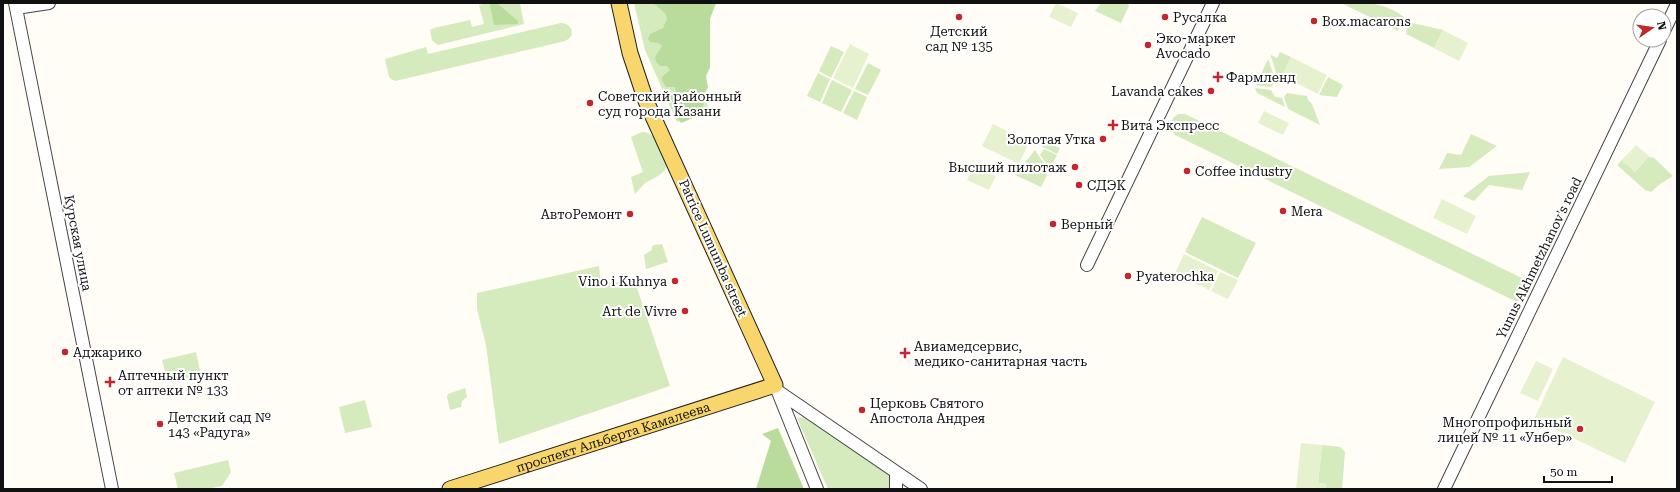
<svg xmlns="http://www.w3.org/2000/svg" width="1680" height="492" viewBox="0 0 1680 492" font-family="'Roboto Serif',serif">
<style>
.green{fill:#d5ebbd}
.forest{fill:#b9dc9c}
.pitch{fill:#e6f2cf}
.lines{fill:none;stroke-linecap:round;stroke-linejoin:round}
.minor-casing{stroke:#444;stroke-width:14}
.major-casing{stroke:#222;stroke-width:17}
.minor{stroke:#fff;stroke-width:12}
.major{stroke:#f9d66b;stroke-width:15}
.poi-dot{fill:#c4262e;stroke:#fff;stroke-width:1.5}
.labels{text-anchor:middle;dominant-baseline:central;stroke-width:4;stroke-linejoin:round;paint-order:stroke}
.poi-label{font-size:13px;fill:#111;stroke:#fff;text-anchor:start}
.street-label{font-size:13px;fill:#111;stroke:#fff}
</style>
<rect width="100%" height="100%" fill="#fffdf5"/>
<path class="green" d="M 487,3 L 520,3 L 524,24 L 438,45 L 432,40 L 430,30 L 434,28 L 470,20 L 472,27 L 484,24 L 479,5 Z
M 634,3 L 703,3 L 696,43 L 708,108 L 677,122 L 645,50 Z
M 1101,3 L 1127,3 L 1129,6 L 1121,23 L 1095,11 Z
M 1341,3 C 1366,3 1383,1 1404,17 L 1398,31 Z
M 1408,22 L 1443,30 L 1434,48 L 1406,34 Z
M 561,23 C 572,23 577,36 565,41 L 395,81 L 391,79 L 389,77 L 385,59 L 426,47 L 428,54 Z
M 831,46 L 844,52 L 831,78 L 819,71 Z
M 1280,52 L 1291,57 L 1282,76 L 1278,78 L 1271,57 L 1271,55 L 1277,58 Z
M 1268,59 L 1276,81 L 1271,87 L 1256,85 Z
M 868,63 L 881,70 L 868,95 L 855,89 Z
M 818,73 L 830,79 L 820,102 L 807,96 Z
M 1328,77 L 1343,85 L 1337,97 L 1319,95 Z
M 832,80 L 852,90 L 841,112 L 822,103 Z
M 1255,88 L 1271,90 L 1275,97 L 1282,98 L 1285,107 L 1257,93 Z
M 854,91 L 867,97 L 857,120 L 843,113 Z
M 1287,93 L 1307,96 L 1308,100 L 1312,104 L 1320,125 L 1288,109 L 1284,97 Z
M 1178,114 L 1185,114 L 1526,280 L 1530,286 L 1529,296 L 1523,301 L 1515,301 L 1175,135 C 1168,128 1170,119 1178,114 Z
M 642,132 C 657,131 662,154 667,165 C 665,175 652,178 644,184 C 641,187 638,191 635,194 L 631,177 L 643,172 L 631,137 Z
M 1471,134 L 1497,146 L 1469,167 L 1439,169 L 1447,153 L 1461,155 Z
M 1033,137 L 1060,148 L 1057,154 L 1031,141 Z
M 1044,149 L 1057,155 L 1050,169 L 1040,155 Z
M 1035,150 L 1049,171 L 1041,187 L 1015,175 Z
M 1649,156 L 1651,158 L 1653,157 L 1673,176 L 1660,184 L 1651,192 L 1645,190 L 1617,165 L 1622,160 L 1635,172 Z
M 1530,172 L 1522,190 L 1489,185 L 1474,201 L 1463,196 L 1489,176 Z
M 1202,217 L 1256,243 L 1238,278 L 1185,252 Z
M 657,244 L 657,245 L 662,244 L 668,262 L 646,269 L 644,255 L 652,250 L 652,246 Z
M 599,266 L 601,283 L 635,282 L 670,386 L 499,444 L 486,345 L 477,309 L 477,293 Z
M 196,352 L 201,375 L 168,382 L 162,360 Z
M 465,388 L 467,397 L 462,401 L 461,407 L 450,410 L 447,397 L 448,394 Z
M 365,400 L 372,427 L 345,433 L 339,407 Z
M 805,417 L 890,476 L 890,489 L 828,489 L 797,418 Z
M 1322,445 L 1340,447 L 1345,452 L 1342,489 L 1325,489 L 1326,484 L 1318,483 Z
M 228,460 L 231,472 L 222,486 L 206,489 L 178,489 L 174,473 Z"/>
<path class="forest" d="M 491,3 L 497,3 L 518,21 L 518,24 L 494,25 L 490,5 Z
M 653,3 L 716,3 L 710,19 L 710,67 L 706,76 L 708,87 L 704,96 L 703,110 L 700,115 L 681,123 L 678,119 L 669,97 L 676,92 L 675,87 L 666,87 L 662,81 L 662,77 L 670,70 L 667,66 L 660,66 L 656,62 L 655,57 L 662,46 L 659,43 L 650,42 L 648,39 L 650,34 L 663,28 L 667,19 L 665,13 Z
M 778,428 L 804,489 L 756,489 L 771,441 L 762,434 Z"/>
<path class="pitch" d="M 1056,3 L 1078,13 L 1071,27 L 1049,17 Z
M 1443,30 L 1468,43 L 1459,61 L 1434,48 Z
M 850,44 L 869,54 L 853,88 L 833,78 Z
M 1291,57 L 1327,75 L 1318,94 L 1282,76 Z
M 1264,111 L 1289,123 L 1283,135 L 1258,123 Z
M 993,124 L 1029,142 L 1019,164 L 982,146 Z
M 1636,145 L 1649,156 L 1635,172 L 1622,160 Z
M 974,166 L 996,176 L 989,190 L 967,180 Z
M 1442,199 L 1476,216 L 1467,234 L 1433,218 Z
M 1184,254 L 1218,271 L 1209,290 L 1175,273 Z
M 1220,272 L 1238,280 L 1228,299 L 1211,291 Z
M 1563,357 L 1655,402 L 1625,463 L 1534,419 Z
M 1536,361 L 1553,369 L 1538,401 L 1520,393 Z
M 1301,443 L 1322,445 L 1318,483 L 1326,484 L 1325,489 L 1296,489 Z"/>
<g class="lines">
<defs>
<path id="minor" d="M 15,3 L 112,489
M 16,8 L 49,3
M 1664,31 L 1677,4
M 1087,265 L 1213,3
M 778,392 L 817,489
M 779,392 L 921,489
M 896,489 L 896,472
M 1444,489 L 1660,40"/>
<g id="major">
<path id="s1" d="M 450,489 L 775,385 L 646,101 L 630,53 L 619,3"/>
</g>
</defs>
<use href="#minor" class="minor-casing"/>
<use href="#major" class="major-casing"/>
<use href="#minor" class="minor"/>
<use href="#major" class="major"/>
</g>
<g class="poi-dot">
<circle cx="959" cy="17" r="4"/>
<circle cx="1165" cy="17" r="4"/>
<circle cx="1314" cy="21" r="4"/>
<circle cx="1148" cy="45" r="4"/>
<path d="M1216 71h4v4h4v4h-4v4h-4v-4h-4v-4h4z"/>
<circle cx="1211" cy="91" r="4"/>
<circle cx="590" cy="103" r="4"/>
<path d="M1111 119h4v4h4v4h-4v4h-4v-4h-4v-4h4z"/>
<circle cx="1103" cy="139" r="4"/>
<circle cx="1075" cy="167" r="4"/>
<circle cx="1187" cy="171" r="4"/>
<circle cx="1079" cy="185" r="4"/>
<circle cx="1283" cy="211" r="4"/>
<circle cx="630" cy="214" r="4"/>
<circle cx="1053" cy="224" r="4"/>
<circle cx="1128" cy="276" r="4"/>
<circle cx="675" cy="281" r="4"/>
<circle cx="685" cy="311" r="4"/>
<circle cx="65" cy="352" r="4"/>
<path d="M903 347h4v4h4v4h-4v4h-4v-4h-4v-4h4z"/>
<path d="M108 376h4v4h4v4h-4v4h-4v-4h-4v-4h4z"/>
<circle cx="862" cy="410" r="4"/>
<circle cx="160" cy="424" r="4"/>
<circle cx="1580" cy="429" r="4"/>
</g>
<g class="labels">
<g class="poi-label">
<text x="1173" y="17">Русалка</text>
<text x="1322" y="21">Box.macarons</text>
<text x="959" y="31" text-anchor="middle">Детский<tspan x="959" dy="15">сад № 135</tspan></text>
<text x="1156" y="38">Эко-маркет<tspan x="1156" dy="15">Avocado</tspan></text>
<text x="1226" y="77">Фармленд</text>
<text x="1203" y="91" text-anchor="end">Lavanda cakes</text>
<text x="598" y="96">Советский районный<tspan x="598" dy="15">суд города Казани</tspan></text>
<text x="1121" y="125">Вита Экспресс</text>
<text x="1095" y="139" text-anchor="end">Золотая Утка</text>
<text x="1067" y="167" text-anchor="end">Высший пилотаж</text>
<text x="1195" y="171">Coffee industry</text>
<text x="1087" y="185">СДЭК</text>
<text x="1291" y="211">Mera</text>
<text x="622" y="214" text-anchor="end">АвтоРемонт</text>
<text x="1061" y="224">Верный</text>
<text x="1136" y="276">Pyaterochka</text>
<text x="667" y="281" text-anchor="end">Vino i Kuhnya</text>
<text x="677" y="311" text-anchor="end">Art de Vivre</text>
<text x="914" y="346">Авиамедсервис,<tspan x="914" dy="15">медико-санитарная часть</tspan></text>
<text x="73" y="352">Аджарико</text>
<text x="118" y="375">Аптечный пункт<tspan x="118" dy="15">от аптеки № 133</tspan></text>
<text x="870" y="403">Церковь Святого<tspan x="870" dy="15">Апостола Андрея</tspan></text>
<text x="168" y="417">Детский сад №<tspan x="168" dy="15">143 «Радуга»</tspan></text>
<text x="1572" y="422" text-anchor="end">Многопрофильный<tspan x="1572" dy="15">лицей № 11 «Унбер»</tspan></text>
</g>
<g class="street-label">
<text transform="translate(78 243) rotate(79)">Курская улица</text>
<text transform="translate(713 248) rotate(66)">Patrice Lumumba street</text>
<text transform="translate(1539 258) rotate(-64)">Yunus Akhmetzhanov's road</text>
<text stroke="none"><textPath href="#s1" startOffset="171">проспект Альберта Камалеева</textPath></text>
</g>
</g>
<rect width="1680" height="492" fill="none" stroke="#111111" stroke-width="8"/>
<g transform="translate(1652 28) rotate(77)"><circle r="19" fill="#ffffff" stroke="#a0a0a0"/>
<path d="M0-3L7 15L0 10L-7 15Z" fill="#c4262e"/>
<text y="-6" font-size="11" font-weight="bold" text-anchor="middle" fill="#111111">N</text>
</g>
<path d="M1544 476v6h68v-6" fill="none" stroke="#111111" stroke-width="2"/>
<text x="1550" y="476" font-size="12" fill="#111111" stroke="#ffffff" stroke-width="3" paint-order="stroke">50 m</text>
</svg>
